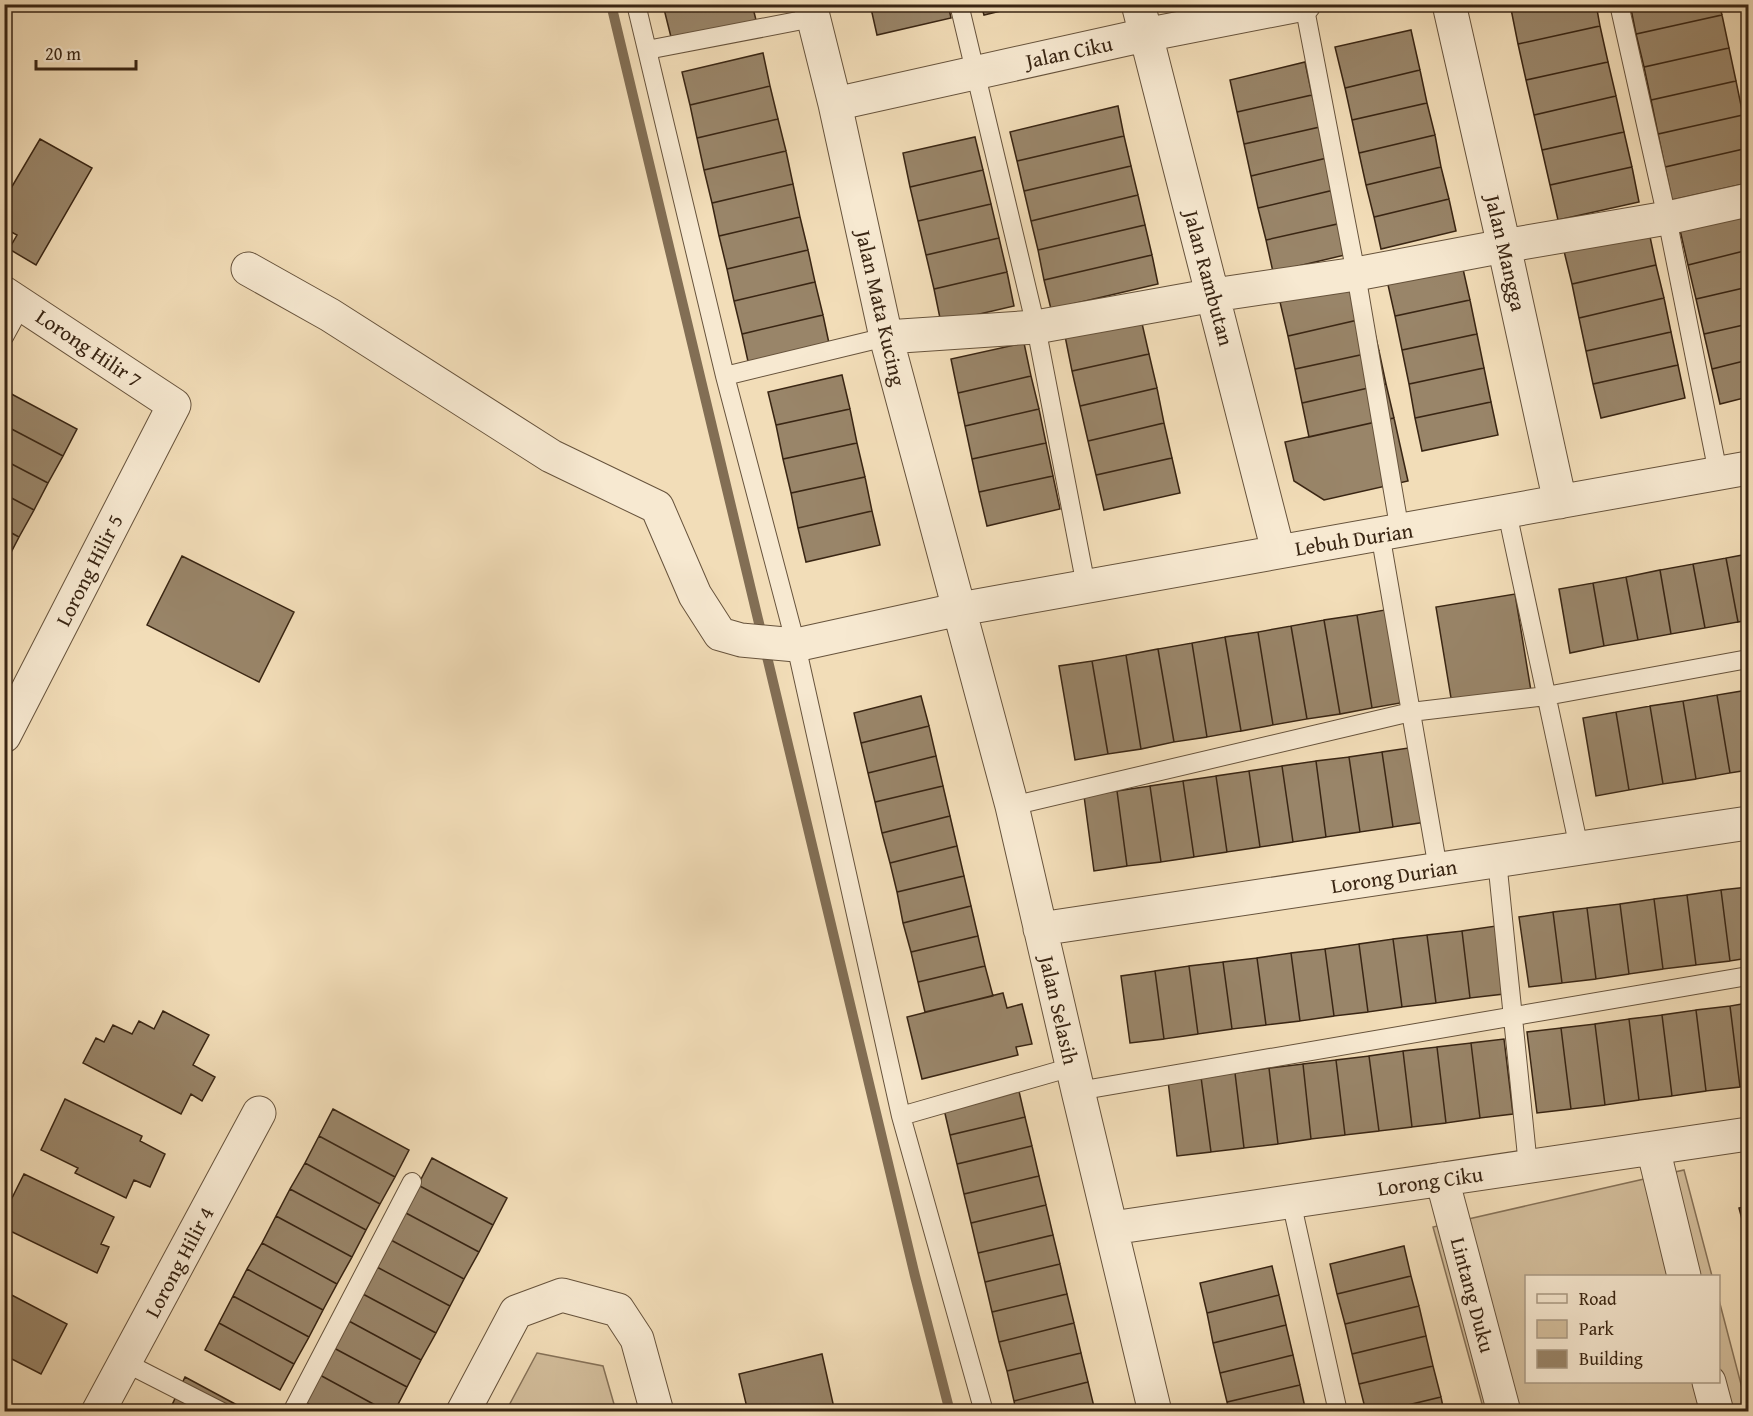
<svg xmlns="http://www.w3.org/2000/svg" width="1753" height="1416" viewBox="0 0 1753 1416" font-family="'Gentium Book Plus',serif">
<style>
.green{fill:#d3be9c;stroke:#867258;stroke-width:1.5}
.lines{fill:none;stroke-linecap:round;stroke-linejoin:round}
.stream{stroke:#826e54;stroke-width:10}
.building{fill:#998569;stroke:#392513;stroke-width:1.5}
.service-casing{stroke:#67533c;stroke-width:20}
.minor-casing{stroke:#67533c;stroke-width:35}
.service{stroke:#f7e9d1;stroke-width:18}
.minor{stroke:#f7e9d1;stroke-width:33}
.labels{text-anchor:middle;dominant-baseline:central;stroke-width:4.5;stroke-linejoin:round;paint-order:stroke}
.street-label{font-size:21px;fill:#392513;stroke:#f7e9d1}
</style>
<rect width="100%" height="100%" fill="#f2ddb8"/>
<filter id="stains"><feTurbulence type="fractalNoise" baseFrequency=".00333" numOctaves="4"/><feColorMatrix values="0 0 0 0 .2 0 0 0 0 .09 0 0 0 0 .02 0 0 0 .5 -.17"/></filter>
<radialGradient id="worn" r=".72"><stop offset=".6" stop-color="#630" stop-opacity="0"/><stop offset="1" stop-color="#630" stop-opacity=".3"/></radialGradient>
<path class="green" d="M 1684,1170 L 1712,1276 L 1526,1276 L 1526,1382 L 1718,1382 L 1719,1300 L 1748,1411 L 1484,1411 L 1433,1227 Z
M 537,1353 L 603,1366 L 616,1411 L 506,1411 Z"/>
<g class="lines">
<path class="stream" d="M 611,4 L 915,1276 L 950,1412"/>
</g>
<path class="building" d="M 663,4 L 680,4 L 664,9 Z
M 680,4 L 752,4 L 756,20 L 672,41 L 664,9 Z
M 870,4 L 948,4 L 951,18 L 877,35 Z
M 981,4 L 1029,4 L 984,15 Z
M 1533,4 L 1596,4 L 1600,26 L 1518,44 L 1511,9 Z
M 1630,4 L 1719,4 L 1722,15 L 1636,34 Z
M 1722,15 L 1729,48 L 1644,67 L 1636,34 Z
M 1600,26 L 1608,62 L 1526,80 L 1518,44 Z
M 1411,30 L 1420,70 L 1345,88 L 1335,47 Z
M 1729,48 L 1736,81 L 1651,100 L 1644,67 Z
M 763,53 L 770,86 L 690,105 L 682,72 Z
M 1305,62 L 1312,95 L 1237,112 L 1230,80 Z
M 1608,62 L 1616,96 L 1534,115 L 1526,80 Z
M 1420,70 L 1427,103 L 1352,120 L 1345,88 Z
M 1736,81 L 1743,115 L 1658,134 L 1651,100 Z
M 770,86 L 778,119 L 697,138 L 690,105 Z
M 1312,95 L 1320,127 L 1244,144 L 1237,112 Z
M 1616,96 L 1624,132 L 1542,150 L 1534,115 Z
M 1427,103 L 1435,135 L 1359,153 L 1352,120 Z
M 1118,106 L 1124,136 L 1017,161 L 1010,132 Z
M 1743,115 L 1748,148 L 1665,167 L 1658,134 Z
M 778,119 L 786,151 L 704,170 L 697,138 Z
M 1320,127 L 1327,158 L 1251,176 L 1244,144 Z
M 1624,132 L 1632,167 L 1550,185 L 1542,150 Z
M 1435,135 L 1441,167 L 1366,185 L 1359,153 Z
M 1124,136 L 1131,166 L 1024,191 L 1017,161 Z
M 975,137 L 983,170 L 910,187 L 903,153 Z
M 40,139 L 92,168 L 36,265 L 9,249 L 17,235 L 4,228 L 4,200 Z
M 1748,148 L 1748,183 L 1672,200 L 1665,167 Z
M 786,151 L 793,184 L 712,203 L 704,170 Z
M 1327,158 L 1334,190 L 1258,208 L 1251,176 Z
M 1131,166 L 1138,195 L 1031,221 L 1024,191 Z
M 1441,167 L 1449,199 L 1374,217 L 1366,185 Z
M 1632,167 L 1639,202 L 1558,220 L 1550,185 Z
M 983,170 L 991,204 L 918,221 L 910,187 Z
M 793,184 L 800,217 L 719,236 L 712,203 Z
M 1334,190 L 1342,223 L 1266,240 L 1258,208 Z
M 1138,195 L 1145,225 L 1038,250 L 1031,221 Z
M 1449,199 L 1456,231 L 1381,249 L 1374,217 Z
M 991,204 L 999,238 L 926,255 L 918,221 Z
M 1748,214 L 1748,250 L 1688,265 L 1680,230 Z
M 800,217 L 808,250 L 727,269 L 719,236 Z
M 1342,223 L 1349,254 L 1273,272 L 1266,240 Z
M 1145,225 L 1152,255 L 1044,280 L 1038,250 Z
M 1649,232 L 1656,265 L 1572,284 L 1564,251 Z
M 999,238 L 1007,272 L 934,289 L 926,255 Z
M 808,250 L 815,282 L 734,301 L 727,269 Z
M 1748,250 L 1748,287 L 1696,299 L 1688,265 Z
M 1152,255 L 1158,284 L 1051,309 L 1044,280 Z
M 1461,260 L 1470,300 L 1395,316 L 1386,276 Z
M 1656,265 L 1664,298 L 1579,318 L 1572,284 Z
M 1007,272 L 1014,306 L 941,323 L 934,289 Z
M 815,282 L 823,315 L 742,334 L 734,301 Z
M 1364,283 L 1371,317 L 1288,336 L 1280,302 Z
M 1748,287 L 1748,324 L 1704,334 L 1696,299 Z
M 1664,298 L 1671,332 L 1586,351 L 1579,318 Z
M 1470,300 L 1477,334 L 1402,350 L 1395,316 Z
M 823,315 L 830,348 L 749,366 L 742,334 Z
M 1371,317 L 1379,351 L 1295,369 L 1288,336 Z
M 1141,319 L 1149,354 L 1072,371 L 1065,336 Z
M 1748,324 L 1748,360 L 1712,369 L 1704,334 Z
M 1671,332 L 1678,365 L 1593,384 L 1586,351 Z
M 1477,334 L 1484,368 L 1409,384 L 1402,350 Z
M 1024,343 L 1031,376 L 958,393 L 951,359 Z
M 1379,351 L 1386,384 L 1302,403 L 1295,369 Z
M 1149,354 L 1157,388 L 1080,406 L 1072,371 Z
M 1748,360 L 1748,397 L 1720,404 L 1712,369 Z
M 1678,365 L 1685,398 L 1601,418 L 1593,384 Z
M 1484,368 L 1491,402 L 1415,418 L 1409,384 Z
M 842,375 L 850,409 L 776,425 L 768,392 Z
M 1031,376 L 1039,409 L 965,426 L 958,393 Z
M 1386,384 L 1394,418 L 1309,437 L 1302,403 Z
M 1157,388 L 1164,423 L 1088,441 L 1080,406 Z
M 4,390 L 77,429 L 63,456 L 4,425 Z
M 1491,402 L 1498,435 L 1422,451 L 1415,418 Z
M 850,409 L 857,443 L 783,459 L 776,425 Z
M 1039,409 L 1046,443 L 972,459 L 965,426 Z
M 1394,418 L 1408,481 L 1324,500 L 1294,481 L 1285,442 Z
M 1164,423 L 1172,458 L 1096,475 L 1088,441 Z
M 4,425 L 63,456 L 48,483 L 4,460 Z
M 857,443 L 865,477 L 791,493 L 783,459 Z
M 1046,443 L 1053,476 L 979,492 L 972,459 Z
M 1172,458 L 1180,493 L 1104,510 L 1096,475 Z
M 4,460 L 48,483 L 34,510 L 4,494 Z
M 1053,476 L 1060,509 L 987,526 L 979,492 Z
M 865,477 L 872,511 L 798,528 L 791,493 Z
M 4,494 L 34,510 L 19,537 L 4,529 Z
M 872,511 L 880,545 L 806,562 L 798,528 Z
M 4,529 L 19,537 L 5,564 L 4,564 Z
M 1748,554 L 1748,620 L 1738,622 L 1726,558 Z
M 182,556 L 294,612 L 259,682 L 147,625 Z
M 1726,558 L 1738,622 L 1705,628 L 1693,564 Z
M 1693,564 L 1705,628 L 1671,634 L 1660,570 Z
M 1660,570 L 1671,634 L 1638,640 L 1626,577 Z
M 1626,577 L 1638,640 L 1604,646 L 1593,583 Z
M 1593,583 L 1604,646 L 1570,653 L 1559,589 Z
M 1515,594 L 1531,691 L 1452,704 L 1436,607 Z
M 1390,609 L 1406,702 L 1372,708 L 1357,615 Z
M 1357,615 L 1372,708 L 1340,714 L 1324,620 Z
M 1324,620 L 1340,714 L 1307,719 L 1291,626 Z
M 1291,626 L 1307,719 L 1273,725 L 1258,632 Z
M 1258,632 L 1273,725 L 1241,731 L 1225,637 Z
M 1225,637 L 1241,731 L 1207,737 L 1192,643 Z
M 1192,643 L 1207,737 L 1174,742 L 1158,649 Z
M 1158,649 L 1174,742 L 1141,749 L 1126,655 Z
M 1126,655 L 1141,749 L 1108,754 L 1092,661 Z
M 1092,661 L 1108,754 L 1075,760 L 1059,666 Z
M 1748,690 L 1748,770 L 1730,773 L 1717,695 Z
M 1717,695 L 1730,773 L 1696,779 L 1683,701 Z
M 921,696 L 929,726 L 861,743 L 854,713 Z
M 1683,701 L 1696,779 L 1663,784 L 1650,706 Z
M 1650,706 L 1663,784 L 1629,790 L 1616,712 Z
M 1616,712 L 1629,790 L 1596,796 L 1583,718 Z
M 929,726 L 936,756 L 868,773 L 861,743 Z
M 1415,747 L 1426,822 L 1393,827 L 1382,752 Z
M 1382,752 L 1393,827 L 1360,832 L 1349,757 Z
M 936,756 L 943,786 L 875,802 L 868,773 Z
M 1349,757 L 1360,832 L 1326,837 L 1316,761 Z
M 1316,761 L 1326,837 L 1293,842 L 1282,766 Z
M 1282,766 L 1293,842 L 1260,847 L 1249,771 Z
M 1249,771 L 1260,847 L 1227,852 L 1216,776 Z
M 1216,776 L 1227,852 L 1194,857 L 1183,781 Z
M 1183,781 L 1194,857 L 1161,862 L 1150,786 Z
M 943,786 L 950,816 L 882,833 L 875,802 Z
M 1150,786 L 1161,862 L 1127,866 L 1117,791 Z
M 1117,791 L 1127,866 L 1094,871 L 1084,796 Z
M 950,816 L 957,846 L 890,863 L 882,833 Z
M 957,846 L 964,876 L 897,892 L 890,863 Z
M 964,876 L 971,906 L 903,923 L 897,892 Z
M 1748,887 L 1748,958 L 1730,961 L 1721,890 Z
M 1721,890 L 1730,961 L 1696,965 L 1687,895 Z
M 1687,895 L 1696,965 L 1663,969 L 1654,899 Z
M 1654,899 L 1663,969 L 1629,974 L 1620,904 Z
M 1620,904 L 1629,974 L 1596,979 L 1587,908 Z
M 971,906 L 978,936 L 911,952 L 903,923 Z
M 1587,908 L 1596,979 L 1562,983 L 1553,912 Z
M 1553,912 L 1562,983 L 1529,987 L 1519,917 Z
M 1496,926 L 1504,994 L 1470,998 L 1462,931 Z
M 1462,931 L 1470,998 L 1436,1003 L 1427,935 Z
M 1427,935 L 1436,1003 L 1402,1007 L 1393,939 Z
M 978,936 L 985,966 L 918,982 L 911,952 Z
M 1393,939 L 1402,1007 L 1368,1012 L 1359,944 Z
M 1359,944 L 1368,1012 L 1334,1016 L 1325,949 Z
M 1325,949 L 1334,1016 L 1300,1021 L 1291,953 Z
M 1291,953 L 1300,1021 L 1266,1025 L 1257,958 Z
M 1257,958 L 1266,1025 L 1232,1029 L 1223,962 Z
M 1223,962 L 1232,1029 L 1198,1034 L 1189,966 Z
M 985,966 L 993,996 L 925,1012 L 918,982 Z
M 1189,966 L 1198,1034 L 1164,1039 L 1155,971 Z
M 1155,971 L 1164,1039 L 1130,1043 L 1121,976 Z
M 1003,993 L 1007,1008 L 1022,1004 L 1032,1044 L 1016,1047 L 1018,1055 L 922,1079 L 907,1017 Z
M 1748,1003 L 1748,1086 L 1740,1087 L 1730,1006 Z
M 1730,1006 L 1740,1087 L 1706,1091 L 1696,1010 Z
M 1696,1010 L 1706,1091 L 1672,1096 L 1662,1015 Z
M 163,1011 L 209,1035 L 193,1065 L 215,1077 L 202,1101 L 191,1094 L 181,1114 L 83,1063 L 96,1038 L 104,1042 L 113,1025 L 132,1034 L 139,1021 L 154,1029 Z
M 1662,1015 L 1672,1096 L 1639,1100 L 1629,1019 Z
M 1629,1019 L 1639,1100 L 1605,1105 L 1595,1024 Z
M 1595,1024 L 1605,1105 L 1571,1109 L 1561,1028 Z
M 1561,1028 L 1571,1109 L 1537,1113 L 1527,1032 Z
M 1504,1039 L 1513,1114 L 1480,1118 L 1471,1043 Z
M 1471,1043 L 1480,1118 L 1446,1123 L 1437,1047 Z
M 1437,1047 L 1446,1123 L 1412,1127 L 1403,1051 Z
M 1403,1051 L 1412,1127 L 1379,1131 L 1369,1056 Z
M 1369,1056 L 1379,1131 L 1345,1135 L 1336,1060 Z
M 1336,1060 L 1345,1135 L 1311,1139 L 1303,1064 Z
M 1303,1064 L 1311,1139 L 1278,1144 L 1269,1068 Z
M 1269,1068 L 1278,1144 L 1244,1148 L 1235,1073 Z
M 1235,1073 L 1244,1148 L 1211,1152 L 1201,1077 Z
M 1201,1077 L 1211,1152 L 1177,1156 L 1168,1081 Z
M 1018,1087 L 1025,1117 L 950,1135 L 943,1105 Z
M 65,1099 L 142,1136 L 140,1141 L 165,1154 L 150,1187 L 134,1180 L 126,1198 L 75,1173 L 78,1168 L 41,1150 Z
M 333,1109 L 409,1150 L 395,1177 L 319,1136 Z
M 1025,1117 L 1032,1146 L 957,1164 L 950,1135 Z
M 319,1136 L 395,1177 L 380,1204 L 305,1163 Z
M 1032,1146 L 1039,1176 L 964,1194 L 957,1164 Z
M 432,1158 L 507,1198 L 493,1225 L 418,1185 Z
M 305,1163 L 380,1204 L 366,1230 L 290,1189 Z
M 24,1174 L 114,1217 L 101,1244 L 109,1247 L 97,1273 L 4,1228 L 4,1214 Z
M 1039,1176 L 1046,1205 L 971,1223 L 964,1194 Z
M 418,1185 L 493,1225 L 479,1252 L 404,1212 Z
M 290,1189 L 366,1230 L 352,1257 L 276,1216 Z
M 1046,1205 L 1053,1235 L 978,1253 L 971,1223 Z
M 1748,1206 L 1748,1238 L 1747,1238 L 1739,1208 Z
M 404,1212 L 479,1252 L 464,1279 L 389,1239 Z
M 276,1216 L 352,1257 L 337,1284 L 262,1243 Z
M 1053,1235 L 1060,1264 L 985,1282 L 978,1253 Z
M 389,1239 L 464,1279 L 450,1306 L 375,1266 Z
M 262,1243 L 337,1284 L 323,1310 L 247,1269 Z
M 1404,1246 L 1411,1276 L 1337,1294 L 1330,1264 Z
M 1060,1264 L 1067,1294 L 992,1312 L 985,1282 Z
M 375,1266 L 450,1306 L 436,1333 L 361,1293 Z
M 1272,1266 L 1279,1295 L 1207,1313 L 1200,1283 Z
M 247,1269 L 323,1310 L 309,1337 L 233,1296 Z
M 1411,1276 L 1419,1306 L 1345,1324 L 1337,1294 Z
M 4,1291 L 67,1324 L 41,1374 L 4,1355 Z
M 361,1293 L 436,1333 L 421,1360 L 347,1320 Z
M 1067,1294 L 1074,1323 L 999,1342 L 992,1312 Z
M 1279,1295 L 1286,1325 L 1213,1343 L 1207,1313 Z
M 233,1296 L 309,1337 L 294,1364 L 219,1323 Z
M 1419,1306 L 1426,1336 L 1352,1354 L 1345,1324 Z
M 347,1320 L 421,1360 L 407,1387 L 332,1347 Z
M 219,1323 L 294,1364 L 280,1390 L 205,1350 Z
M 1074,1323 L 1081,1353 L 1007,1371 L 999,1342 Z
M 1286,1325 L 1293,1355 L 1220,1373 L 1213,1343 Z
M 1426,1336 L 1433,1366 L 1359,1384 L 1352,1354 Z
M 332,1347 L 407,1387 L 394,1412 L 388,1412 L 318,1374 Z
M 1081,1353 L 1088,1382 L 1014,1401 L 1007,1371 Z
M 822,1354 L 834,1408 L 817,1412 L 748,1412 L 739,1374 Z
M 1293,1355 L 1300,1385 L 1227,1402 L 1220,1373 Z
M 1433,1366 L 1441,1397 L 1379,1412 L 1366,1412 L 1359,1384 Z
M 318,1374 L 388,1412 L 323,1412 L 303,1401 Z
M 185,1377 L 250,1412 L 184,1412 L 172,1405 Z
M 1088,1382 L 1095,1411 L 1016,1412 L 1014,1401 Z
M 1300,1385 L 1306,1412 L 1229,1412 L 1227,1402 Z
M 1441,1397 L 1444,1412 L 1379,1412 Z
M 172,1405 L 184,1412 L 168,1412 Z"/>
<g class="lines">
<defs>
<path id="service" d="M 636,4 L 725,376 L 796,645 L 901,1116 L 984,1412
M 959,4 L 1036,327 L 1086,586
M 1304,4 L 1356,274 L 1400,532
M 1619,4 L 1667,218 L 1718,473
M 647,50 L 813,18
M 4,337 L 22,304
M 725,376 L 886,337
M 1507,512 L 1579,848
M 1380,533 L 1438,869
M 1012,806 L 1411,712 L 1546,696 L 1748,659
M 1497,860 L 1528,1166
M 1078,1091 L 1748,976
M 901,1116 L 1072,1067
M 1291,1201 L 1338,1412
M 126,1363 L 222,1412
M 292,1412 L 412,1182"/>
<path id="minor" d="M 810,4 L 835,104 L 886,337 L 1012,806 L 1078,1091 L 1155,1412
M 1138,4 L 1278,551
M 1449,4 L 1504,246 L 1560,502
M 835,104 L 1145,35 L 1304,4
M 248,269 L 330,315 L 551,456 L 657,507 L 695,595 L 720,634 L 741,640 L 796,645 L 960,609 L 1748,468
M 4,293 L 174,405 L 4,736
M 886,337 L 1036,327 L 1214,295 L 1356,274 L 1504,246 L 1667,218 L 1748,200
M 1040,929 L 1748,823
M 1653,1148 L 1684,1276
M 1442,1179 L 1504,1412
M 1112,1228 L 1748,1134
M 1709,1382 L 1717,1412
M 98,1412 L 259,1113
M 463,1412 L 516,1312 L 562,1295 L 618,1310 L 637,1339 L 657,1412"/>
</defs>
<use href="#service" class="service-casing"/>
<use href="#minor" class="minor-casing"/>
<use href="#service" class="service"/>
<use href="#minor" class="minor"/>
</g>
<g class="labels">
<g class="street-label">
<text transform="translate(1069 52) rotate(-12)">Jalan Ciku</text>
<text transform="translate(1506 253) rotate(77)">Jalan Mangga</text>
<text transform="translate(1209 278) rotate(75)">Jalan Rambutan</text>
<text transform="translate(881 308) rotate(77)">Jalan Mata Kucing</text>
<text transform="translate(89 348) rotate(34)">Lorong Hilir 7</text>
<text transform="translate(1354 539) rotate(-9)">Lebuh Durian</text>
<text transform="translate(89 570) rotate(-63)">Lorong Hilir 5</text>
<text transform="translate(1394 876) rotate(-9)">Lorong Durian</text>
<text transform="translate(1059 1010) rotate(77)">Jalan Selasih</text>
<text transform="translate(1430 1181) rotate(-8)">Lorong Ciku</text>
<text transform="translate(179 1262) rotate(-62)">Lorong Hilir 4</text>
<text transform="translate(1473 1295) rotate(75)">Lintang Duku</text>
</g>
</g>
<rect width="1753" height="1416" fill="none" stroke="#f2ddb8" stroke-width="24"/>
<rect x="6" y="6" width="1741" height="1404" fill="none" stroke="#392513" stroke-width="3"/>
<rect x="12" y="12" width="1729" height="1392" fill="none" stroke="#392513" stroke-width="1.5"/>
<rect x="1525" y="1275" width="195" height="108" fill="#f7e9d1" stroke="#ab9b85" stroke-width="1.5"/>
<rect x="1537" y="1294" width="30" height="9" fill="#f7e9d1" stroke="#ab9b85" stroke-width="1.5"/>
<text x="1579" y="1305" font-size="18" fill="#392513">Road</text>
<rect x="1537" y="1320" width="30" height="18" fill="#d3be9c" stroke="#ab9b85" stroke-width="1.5"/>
<text x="1579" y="1335" font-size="18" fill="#392513">Park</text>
<rect x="1537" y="1350" width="30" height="18" fill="#998569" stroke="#ab9b85" stroke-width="1.5"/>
<text x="1579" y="1365" font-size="18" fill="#392513">Building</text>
<path d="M36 60v9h100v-9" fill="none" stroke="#392513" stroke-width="3"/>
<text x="45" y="60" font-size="18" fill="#392513" stroke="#f7e9d1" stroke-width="4.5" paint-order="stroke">20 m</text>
<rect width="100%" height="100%" filter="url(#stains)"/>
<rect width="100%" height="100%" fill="url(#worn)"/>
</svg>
